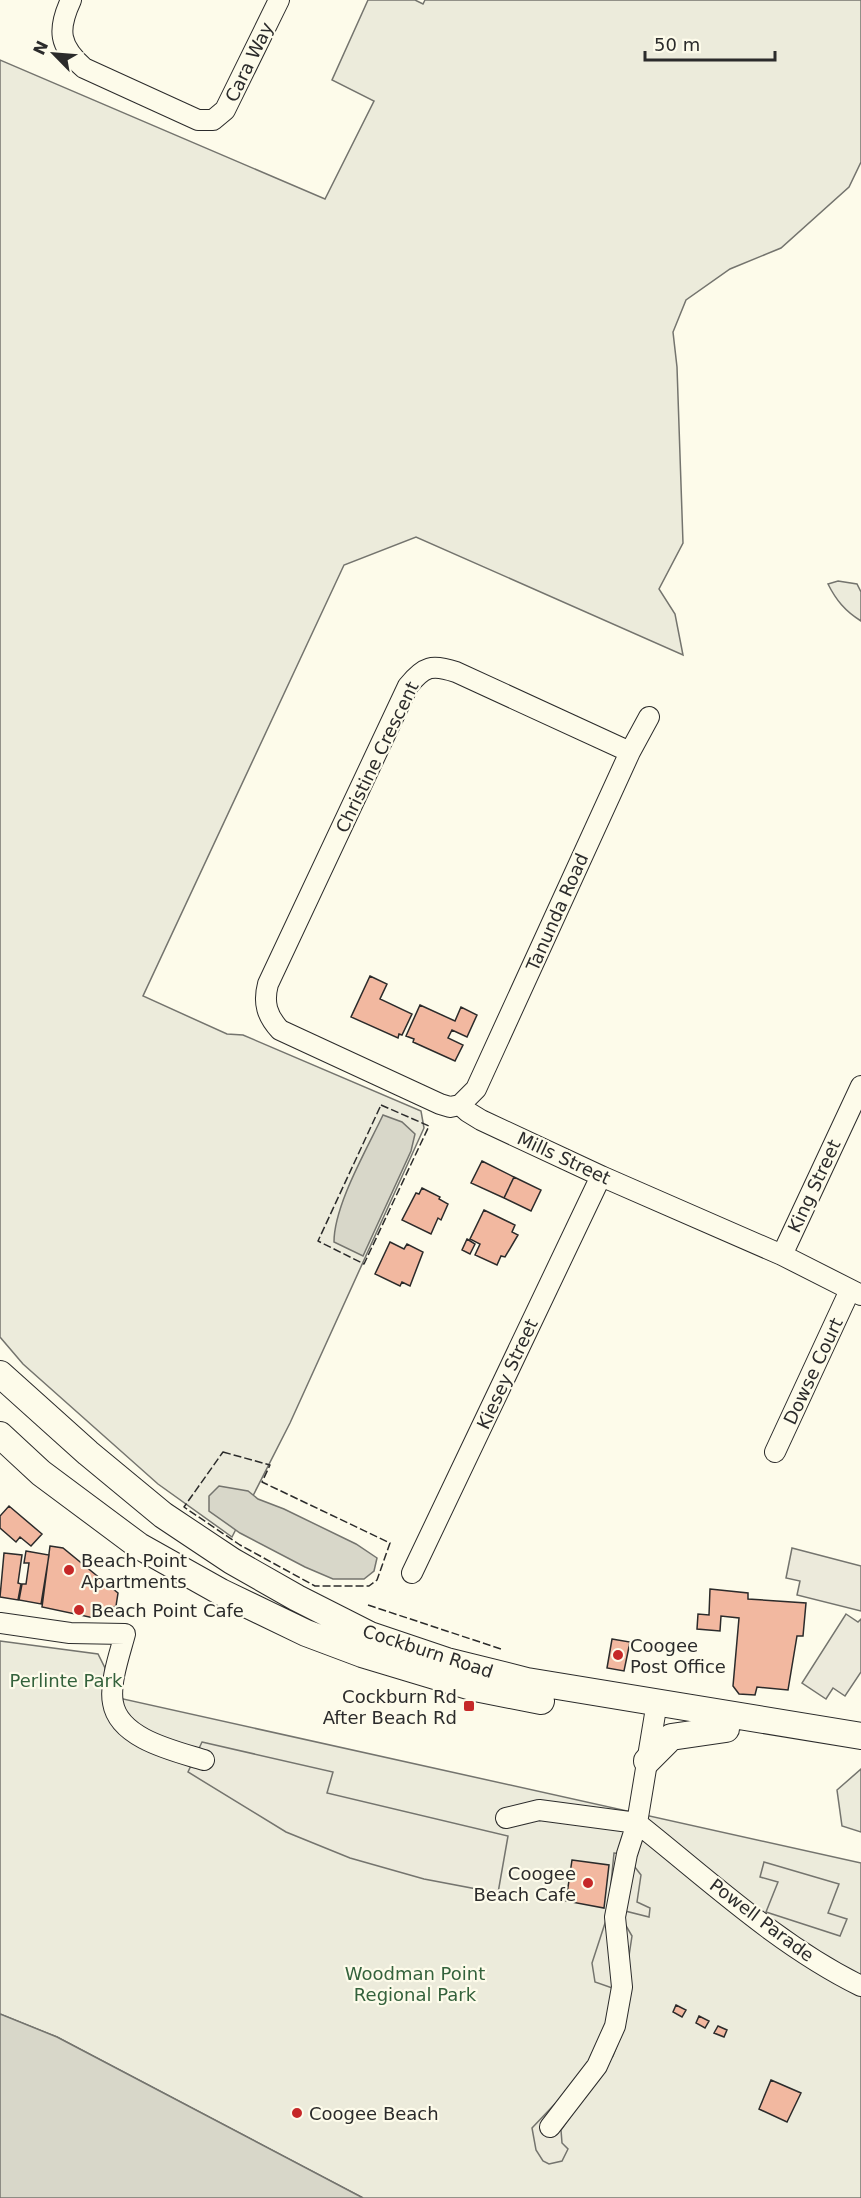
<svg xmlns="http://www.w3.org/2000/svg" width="861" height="2198" viewBox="0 0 861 2198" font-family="'DejaVu Sans',sans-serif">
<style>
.green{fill:#ecebdb;stroke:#74746e;stroke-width:1.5}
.parking{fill:#eceadb;stroke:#74746e;stroke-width:1.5}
.water{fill:#d8d7c9;stroke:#74746e;stroke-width:1.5}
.building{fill:#f2b8a0;stroke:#2b2b2b;stroke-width:1.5}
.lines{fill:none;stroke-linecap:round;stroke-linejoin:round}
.minor-casing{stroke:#2b2b2b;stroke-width:22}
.major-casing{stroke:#2b2b2b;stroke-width:28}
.minor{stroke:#fdfbea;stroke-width:20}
.major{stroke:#fdfbea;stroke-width:26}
.fence{stroke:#2b2b2b;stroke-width:1.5;stroke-dasharray:8 3;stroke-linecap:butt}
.poi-dot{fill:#c62828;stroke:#fdfbea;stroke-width:2}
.labels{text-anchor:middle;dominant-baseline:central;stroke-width:4.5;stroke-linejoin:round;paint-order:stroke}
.street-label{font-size:18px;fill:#2b2b2b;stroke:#fdfbea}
.poi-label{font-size:18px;fill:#2b2b2b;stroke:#fdfbea;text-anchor:start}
.park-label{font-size:18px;fill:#34623c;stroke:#fdfbea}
</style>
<rect width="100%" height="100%" fill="#fdfbea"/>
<path class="green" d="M 368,0 L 415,0 L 423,4 L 425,0 L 861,0 L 861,162 L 849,187 L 781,248 L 730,269 L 686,300 L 673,332 L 677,367 L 683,543 L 659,589 L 675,614 L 683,655 L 416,537 L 344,565 L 143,996 L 227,1034 L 243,1035 L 421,1111 L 424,1128 L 290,1423 L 232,1537 L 158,1484 L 23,1364 L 0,1337 L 0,60 L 325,199 L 374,101 L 332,80 Z
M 838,581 L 857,584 L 861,592 L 861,621 C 845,611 836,600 828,584 Z
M 0,1641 L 98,1654 L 105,1668 L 105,1695 L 861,1863 L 861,2198 L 363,2198 L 57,2037 L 0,2014 Z
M 861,1769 L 861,1832 L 842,1826 L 837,1790 Z"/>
<path class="parking" d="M 792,1548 L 861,1566 L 861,1611 L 797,1595 L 800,1581 L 786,1578 Z
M 846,1614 L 858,1622 L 861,1619 L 861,1672 L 845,1696 L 833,1688 L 826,1699 L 802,1683 Z
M 202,1742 L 333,1772 L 327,1793 L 508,1836 L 498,1893 L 424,1879 L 350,1858 L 286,1832 L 188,1772 Z
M 614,1853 L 631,1855 L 631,1862 L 641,1875 L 637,1902 L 650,1908 L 649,1917 L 625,1911 L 622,1919 L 632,1936 L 627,1969 L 624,2027 L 613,2056 L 561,2130 L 562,2143 L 568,2149 L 562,2161 L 549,2164 L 543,2161 L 536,2150 L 532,2128 L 591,2066 L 618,1990 L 595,1982 L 592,1963 L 608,1914 Z
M 764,1862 L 839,1884 L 828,1913 L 847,1919 L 840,1936 L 766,1912 L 778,1882 L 760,1877 Z"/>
<path class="water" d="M 383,1115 L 402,1122 L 415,1134 L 411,1151 L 363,1256 L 334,1242 C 334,1205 367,1149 383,1115 Z
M 219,1486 L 248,1491 L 258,1499 L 284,1509 L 356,1544 L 377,1558 L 374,1571 L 364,1579 L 333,1579 L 305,1567 L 240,1533 L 209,1511 L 209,1496 Z
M 0,2014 L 57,2037 L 363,2198 L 0,2198 Z"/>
<path class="building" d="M 370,976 L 387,984 L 380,999 L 412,1014 L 402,1035 L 399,1034 L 398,1038 L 351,1017 Z
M 420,1005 L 455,1021 L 461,1007 L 477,1015 L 467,1037 L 452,1030 L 448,1038 L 463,1045 L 455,1061 L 413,1042 L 414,1039 L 406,1036 Z
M 482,1161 L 514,1177 L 504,1198 L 471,1183 Z
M 514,1177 L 541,1190 L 531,1211 L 504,1198 Z
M 422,1188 L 440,1197 L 439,1199 L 448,1204 L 441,1220 L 438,1218 L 431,1234 L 402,1220 L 416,1193 L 419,1194 Z
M 484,1210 L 515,1225 L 512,1232 L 518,1235 L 505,1257 L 501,1256 L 497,1265 L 475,1255 L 480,1244 L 470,1239 Z
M 467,1239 L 475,1244 L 470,1254 L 462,1250 Z
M 390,1242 L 404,1249 L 407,1244 L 423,1252 L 410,1286 L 402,1282 L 400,1286 L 375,1274 Z
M 9,1506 L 42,1534 L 31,1546 L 20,1537 L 16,1542 L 0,1528 L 0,1516 Z
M 50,1546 L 63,1548 L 118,1593 L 116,1606 L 94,1618 L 42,1607 Z
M 26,1551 L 49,1555 L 41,1604 L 19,1600 L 22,1584 L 26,1584 L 29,1563 L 24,1563 Z
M 4,1553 L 22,1555 L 18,1583 L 21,1584 L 18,1600 L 0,1597 Z
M 710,1589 L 748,1593 L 748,1599 L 806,1603 L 803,1636 L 797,1636 L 788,1690 L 757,1687 L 755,1695 L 739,1694 L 733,1686 L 739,1618 L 721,1616 L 720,1631 L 697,1629 L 698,1614 L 709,1615 Z
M 612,1639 L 630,1642 L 624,1671 L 607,1668 Z
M 572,1860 L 609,1865 L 604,1908 L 566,1901 Z
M 676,2005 L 686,2010 L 682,2017 L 673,2012 Z
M 699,2016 L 709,2021 L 705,2028 L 696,2023 Z
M 718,2026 L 727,2030 L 724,2037 L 714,2033 Z
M 771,2080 L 801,2093 L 787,2122 L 759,2109 Z"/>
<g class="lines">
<defs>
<path id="minor" d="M 71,0 C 57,30 59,46 84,68 L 198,120 L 213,120 L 225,110 L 279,0
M 630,752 L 456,672 C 432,664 424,666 408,686 L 268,984 C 263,1003 267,1016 280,1030 L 440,1104 L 450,1107 L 460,1105 L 468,1112 L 481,1120 L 601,1176 L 782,1255 L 861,1295
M 460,1105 L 476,1089 L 630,752 L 649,717
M 782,1255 L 861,1086
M 775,1452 L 850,1290
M 412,1573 L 601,1176
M 0,1623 L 70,1633 L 125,1634 C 120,1653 109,1684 113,1703 C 119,1739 175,1751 204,1760
M 657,1702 L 637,1823 C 709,1880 779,1946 861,1986
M 506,1818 L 539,1810 L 637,1823 L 627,1854 L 615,1917 L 622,1987 L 615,2026 L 597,2066 L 550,2127"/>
<path id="major" d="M 0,1374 L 88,1453 L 163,1515 L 232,1561 L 297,1598 L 370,1635 L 447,1661 L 527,1681 L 861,1736
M 0,1435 L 41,1473 L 139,1546 L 221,1592 L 306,1633 L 362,1654 L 475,1688 L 541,1701
M 647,1761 L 671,1737 L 726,1729"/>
</defs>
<use href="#minor" class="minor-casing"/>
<use href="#major" class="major-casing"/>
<use href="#minor" class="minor"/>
<use href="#major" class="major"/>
<path class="fence" d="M 381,1105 L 429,1126 L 364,1264 L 318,1241 Z
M 223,1452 L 270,1465 L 262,1482 L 390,1543 L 377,1580 L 369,1586 L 315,1586 L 240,1545 L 184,1507 Z
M 368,1605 L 501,1649"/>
</g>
<g class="poi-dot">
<circle cx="69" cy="1570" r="6"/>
<circle cx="79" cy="1610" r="6"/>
<circle cx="618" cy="1655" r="6"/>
<rect x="463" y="1700" width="12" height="12" rx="3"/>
<circle cx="588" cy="1883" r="6"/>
<circle cx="297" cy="2113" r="6"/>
</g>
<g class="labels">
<g class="street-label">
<text transform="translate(249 62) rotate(-64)">Cara Way</text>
<text transform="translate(377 757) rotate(-64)">Christine Crescent</text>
<text transform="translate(557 912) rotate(-66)">Tanunda Road</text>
<text transform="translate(564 1158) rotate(25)">Mills Street</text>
<text transform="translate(814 1186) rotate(-65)">King Street</text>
<text transform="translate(813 1371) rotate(-65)">Dowse Court</text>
<text transform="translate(507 1374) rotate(-65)">Kiesey Street</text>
<text transform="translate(428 1651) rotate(18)">Cockburn Road</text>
<text transform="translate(762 1920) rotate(37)">Powell Parade</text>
</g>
<g class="poi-label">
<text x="81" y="1560">Beach Point<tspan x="81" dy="21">Apartments</tspan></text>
<text x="91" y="1610">Beach Point Cafe</text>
<text x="630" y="1645">Coogee<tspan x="630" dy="21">Post Office</tspan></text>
<text x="457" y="1696" text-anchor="end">Cockburn Rd<tspan x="457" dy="21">After Beach Rd</tspan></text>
<text x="576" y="1873" text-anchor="end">Coogee<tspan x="576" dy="21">Beach Cafe</tspan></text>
<text x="309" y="2113">Coogee Beach</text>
</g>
<g class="park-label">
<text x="66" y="1680">Perlinte Park</text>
<text x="415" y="1973">Woodman Point<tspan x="415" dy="21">Regional Park</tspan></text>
</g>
</g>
<g transform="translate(54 54) rotate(295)" stroke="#fdfbea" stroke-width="4.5" paint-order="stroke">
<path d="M0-4.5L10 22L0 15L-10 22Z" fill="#2b2b2b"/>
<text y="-9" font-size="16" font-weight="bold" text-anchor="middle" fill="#2b2b2b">N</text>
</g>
<path d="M645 51v9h130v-9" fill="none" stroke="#2b2b2b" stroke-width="3"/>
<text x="654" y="51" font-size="18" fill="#2b2b2b" stroke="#fdfbea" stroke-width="4.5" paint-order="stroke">50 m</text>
</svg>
